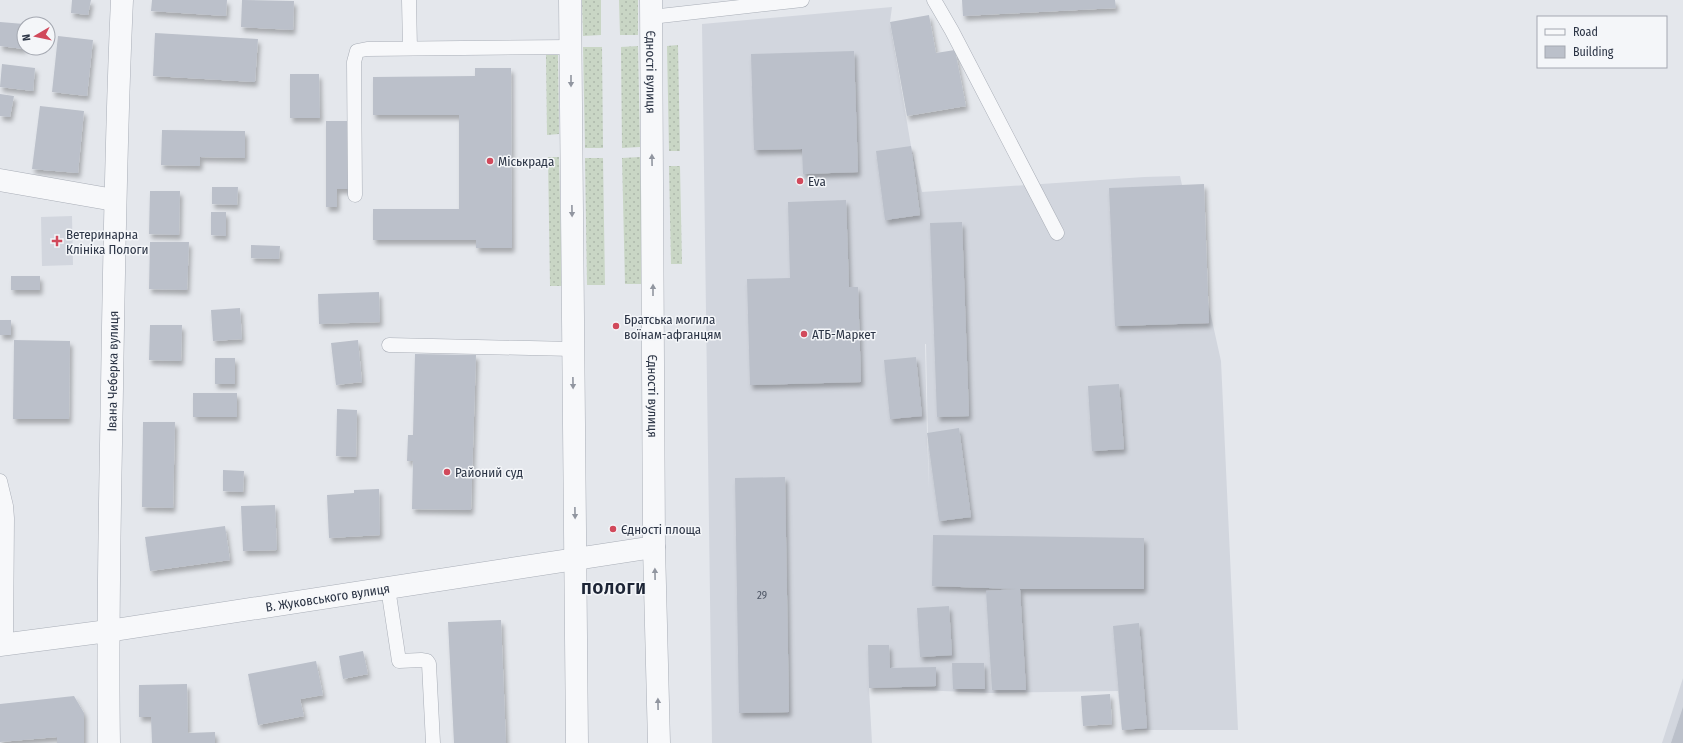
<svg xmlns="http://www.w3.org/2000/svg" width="1683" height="743" viewBox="0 0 1683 743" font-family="'Fira Sans Condensed',sans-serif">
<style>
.built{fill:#d2d6de;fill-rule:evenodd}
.grass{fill:url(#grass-dots)}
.building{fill:#bbc0ca;filter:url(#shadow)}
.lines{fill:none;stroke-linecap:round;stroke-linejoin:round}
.lane-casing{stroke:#a9aeb7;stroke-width:15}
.street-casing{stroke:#a9aeb7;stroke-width:23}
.lane{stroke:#f7f8fa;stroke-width:14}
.street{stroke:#f7f8fa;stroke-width:22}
.oneway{fill:#9196a0}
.poi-dot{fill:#d1495b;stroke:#f4f6f9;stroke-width:1.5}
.labels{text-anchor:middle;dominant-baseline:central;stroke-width:3;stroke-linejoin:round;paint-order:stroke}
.number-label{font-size:11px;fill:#4f5766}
.street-label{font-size:13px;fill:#2b3445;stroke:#f4f6f9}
.poi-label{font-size:13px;fill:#2b3445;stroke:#f4f6f9;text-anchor:start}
.district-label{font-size:17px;font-weight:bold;letter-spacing:1px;fill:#1d2536;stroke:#f4f6f9}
</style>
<defs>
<pattern id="grass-dots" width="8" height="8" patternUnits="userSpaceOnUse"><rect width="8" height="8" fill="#c9d6c5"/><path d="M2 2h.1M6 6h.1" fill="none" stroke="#adb8ab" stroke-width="1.8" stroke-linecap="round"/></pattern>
<filter id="shadow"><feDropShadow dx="2.5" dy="4.5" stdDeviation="2" flood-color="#0004"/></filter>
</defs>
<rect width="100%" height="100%" fill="#e4e7ec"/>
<path class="built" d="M 892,7 L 890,22 L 911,146 L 922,192 L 1144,177 L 1180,176 L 1221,361 L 1238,730 L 1122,730 L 1118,691 L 991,693 L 869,688 L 872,743 L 712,743 L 702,24 ZM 925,344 L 926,344 L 929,490 L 927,433 Z
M 72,216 L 73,265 L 42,266 L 41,217 Z
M 1683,678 L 1683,743 L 1662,743 Z"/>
<path class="grass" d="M 582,0 L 601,0 L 601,35 L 583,36 Z
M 619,0 L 638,0 L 638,35 L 620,35 Z
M 678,45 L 680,151 L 669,151 L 667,46 Z
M 638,46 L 640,147 L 622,148 L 621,47 Z
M 583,47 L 602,47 L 603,148 L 585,148 Z
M 546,55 L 558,55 L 559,134 L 547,135 Z
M 548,157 L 559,157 L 562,286 L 550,286 Z
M 640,157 L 643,284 L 625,284 L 622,158 Z
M 585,158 L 603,158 L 605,285 L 587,285 Z
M 669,166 L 680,166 L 682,264 L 671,264 Z"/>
<path class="building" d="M 72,0 L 91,0 L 88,15 L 71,13 Z
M 152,0 L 227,0 L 226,16 L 151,11 Z
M 242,0 L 294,1 L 293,30 L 241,27 Z
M 962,0 L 1115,0 L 1116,8 L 963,16 Z
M 929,15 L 936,53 L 955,50 L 966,106 L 907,116 L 890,22 Z
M 0,22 L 24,24 L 24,49 L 0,46 Z
M 155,33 L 258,39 L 255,82 L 153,76 Z
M 58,36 L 93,40 L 87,96 L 52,92 Z
M 854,51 L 858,172 L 803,174 L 802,149 L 754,150 L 751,54 Z
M 2,64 L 35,68 L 33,91 L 0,87 Z
M 475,68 L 511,68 L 512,248 L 476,248 L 476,240 L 373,240 L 373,209 L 459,209 L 459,115 L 373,115 L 373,77 L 475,76 Z
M 290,74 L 319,74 L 320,118 L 290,118 Z
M 0,94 L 14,96 L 10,117 L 0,116 Z
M 40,106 L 84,111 L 78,173 L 32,169 Z
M 326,121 L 351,121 L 351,189 L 337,189 L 337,207 L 326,207 Z
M 162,130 L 245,131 L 245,158 L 200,157 L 200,166 L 161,165 Z
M 911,146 L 920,215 L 885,220 L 876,151 Z
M 1204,184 L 1209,323 L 1115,326 L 1109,188 Z
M 212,187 L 238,187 L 237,205 L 212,204 Z
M 150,191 L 180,191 L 179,235 L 149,234 Z
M 846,200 L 849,287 L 858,287 L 861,382 L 750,385 L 747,279 L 790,278 L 788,202 Z
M 211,212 L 226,212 L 226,236 L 211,235 Z
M 962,222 L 969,416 L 937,417 L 930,223 Z
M 150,242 L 189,242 L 187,290 L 149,289 Z
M 251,245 L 280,246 L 279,259 L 251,258 Z
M 11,276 L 40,276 L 40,290 L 11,290 Z
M 379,292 L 380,322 L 319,324 L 318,294 Z
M 240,308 L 242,339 L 213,341 L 211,310 Z
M 0,320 L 11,320 L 11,335 L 0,335 Z
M 150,325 L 182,325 L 181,361 L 149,360 Z
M 14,340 L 70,341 L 69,419 L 13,419 Z
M 358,340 L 362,382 L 336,385 L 331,343 Z
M 415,354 L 476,355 L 471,510 L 412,509 L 413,461 L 407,461 L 408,435 L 413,435 Z
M 916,357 L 922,416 L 890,419 L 884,360 Z
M 215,358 L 235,358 L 235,384 L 215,384 Z
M 1119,384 L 1124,449 L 1092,451 L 1088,386 Z
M 193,393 L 237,393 L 237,417 L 193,417 Z
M 337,409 L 357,410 L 356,457 L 336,456 Z
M 143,422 L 175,422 L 173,508 L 142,507 Z
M 959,428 L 971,517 L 939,521 L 927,433 Z
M 223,470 L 244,471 L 243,492 L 223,491 Z
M 785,477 L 789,712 L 739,713 L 735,478 Z
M 379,489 L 380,535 L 329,538 L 327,495 L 354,493 L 354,490 Z
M 275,505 L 277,550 L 243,551 L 241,506 Z
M 225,526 L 230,560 L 150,571 L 145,537 Z
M 933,535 L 1144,538 L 1144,589 L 1020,589 L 1026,690 L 992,690 L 986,591 L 1017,589 L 932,586 Z
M 949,606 L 952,655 L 920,657 L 917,608 Z
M 501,620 L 506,743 L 454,743 L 448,622 Z
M 1139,623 L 1147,728 L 1122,730 L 1113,626 Z
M 868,645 L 889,645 L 890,668 L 936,667 L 936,686 L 869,688 Z
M 363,651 L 368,674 L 343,679 L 339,656 Z
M 316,661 L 323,695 L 300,699 L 304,716 L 258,725 L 248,674 Z
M 952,663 L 984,663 L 985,689 L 953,689 Z
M 187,684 L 188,733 L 215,732 L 215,743 L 152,743 L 151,717 L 139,717 L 139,685 Z
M 1110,694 L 1112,724 L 1083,726 L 1081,696 Z
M 74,696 L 84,713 L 84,743 L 57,743 L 57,737 L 0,742 L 0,704 Z
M 1683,707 L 1683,743 L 1671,743 Z"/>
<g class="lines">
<defs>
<path id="lane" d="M 409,0 L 410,48
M 934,0 L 952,31 L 1057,233
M 651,17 L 802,0
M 355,195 L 354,62 L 357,51 L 367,49 L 571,47
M 389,345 L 573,349
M 0,481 L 6,506 L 7,518 L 6,644
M 388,588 L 399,661 L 421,660 L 427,661 L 429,664 L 433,743"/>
<g id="street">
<path d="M 570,0 L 577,743"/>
<path id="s1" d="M 651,0 L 654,547 L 659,743"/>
<path d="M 0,180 L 114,200"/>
<path id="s2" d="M 0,645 L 108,631 L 654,547"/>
<path id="s3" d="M 109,743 C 107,625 110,507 112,388 C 114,259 116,129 122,0"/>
</g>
</defs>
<use href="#lane" class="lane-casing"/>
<use href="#street" class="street-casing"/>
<use href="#lane" class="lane"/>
<use href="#street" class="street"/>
</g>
<defs><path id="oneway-solid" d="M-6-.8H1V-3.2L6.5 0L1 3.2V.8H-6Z"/></defs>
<g class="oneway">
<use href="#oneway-solid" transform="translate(571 81) rotate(90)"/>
<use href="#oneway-solid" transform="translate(652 160) rotate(-91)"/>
<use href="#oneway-solid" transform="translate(572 211) rotate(89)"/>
<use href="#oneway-solid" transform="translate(653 290) rotate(-90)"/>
<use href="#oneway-solid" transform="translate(573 383) rotate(89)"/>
<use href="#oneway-solid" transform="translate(575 513) rotate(89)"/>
<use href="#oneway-solid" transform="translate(655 574) rotate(-91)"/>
<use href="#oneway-solid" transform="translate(658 704) rotate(-91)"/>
</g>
<g class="poi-dot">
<circle cx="490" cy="161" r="4"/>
<circle cx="800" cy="181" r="4"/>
<path d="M55 235h4v4h4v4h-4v4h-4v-4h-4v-4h4z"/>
<circle cx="616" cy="326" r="4"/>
<circle cx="804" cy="334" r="4"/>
<circle cx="447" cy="472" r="4"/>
<circle cx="613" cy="529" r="4"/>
</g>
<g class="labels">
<g class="number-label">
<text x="762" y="595">29</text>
</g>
<g class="street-label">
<text stroke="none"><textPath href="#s1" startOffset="72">Єдності вулиця</textPath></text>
<text stroke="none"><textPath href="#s3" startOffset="372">Івана Чеберка вулиця</textPath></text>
<text stroke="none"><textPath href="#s1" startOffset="396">Єдності вулиця</textPath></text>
<text stroke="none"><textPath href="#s2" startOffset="331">В. Жуковського вулиця</textPath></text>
</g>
<g class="poi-label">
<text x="498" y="161">Міськрада</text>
<text x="808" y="181">Eva</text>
<text x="66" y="234">Ветеринарна<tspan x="66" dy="15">Клініка Пологи</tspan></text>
<text x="624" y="319">Братська могила<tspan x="624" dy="15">воїнам-афганцям</tspan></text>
<text x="812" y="334">АТБ-Маркет</text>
<text x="455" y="472">Районий суд</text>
<text x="621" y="529">Єдності площа</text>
</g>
<g class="district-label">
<text x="614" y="588">ПОЛОГИ</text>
</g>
</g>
<rect x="1537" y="16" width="130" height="52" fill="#f4f6f9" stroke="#a4a8b1"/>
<rect x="1545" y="29" width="20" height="6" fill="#f7f8fa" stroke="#a4a8b1"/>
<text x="1573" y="36" font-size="12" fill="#2b3445">Road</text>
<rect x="1545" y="46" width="20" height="12" fill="#bbc0ca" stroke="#a4a8b1"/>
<text x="1573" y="56" font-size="12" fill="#2b3445">Building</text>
<g transform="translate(36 36) rotate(261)"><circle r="19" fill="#f4f6f9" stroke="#a4a8b1"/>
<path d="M0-3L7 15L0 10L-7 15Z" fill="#d1495b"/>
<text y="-6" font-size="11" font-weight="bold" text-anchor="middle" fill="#2b3445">N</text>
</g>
</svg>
